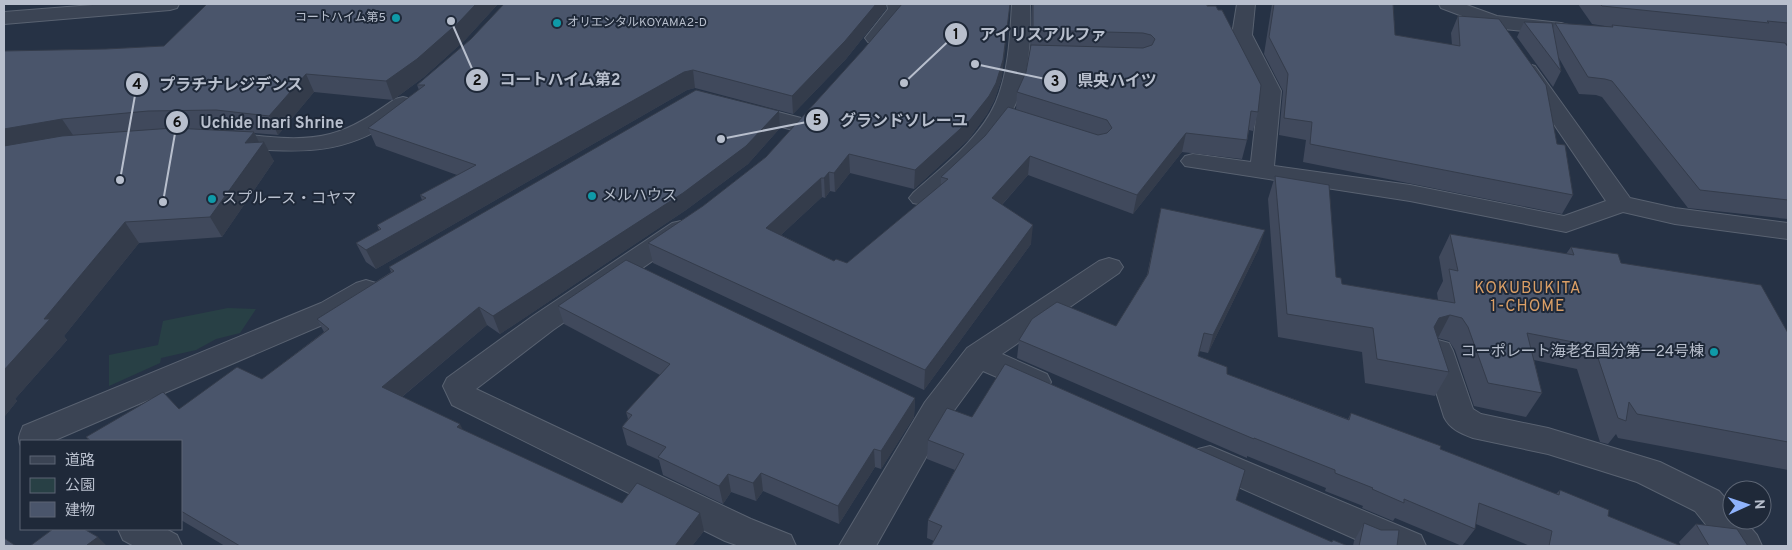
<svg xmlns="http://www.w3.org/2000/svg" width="1792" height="550" viewBox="0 0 1792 550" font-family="Overpass,'Noto Sans JP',sans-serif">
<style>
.green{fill:#284045}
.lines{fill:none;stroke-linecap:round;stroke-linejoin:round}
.minor-casing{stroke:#596271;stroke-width:2}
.minor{fill:#3b4454;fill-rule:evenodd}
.wall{fill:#40495c;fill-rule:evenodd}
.shaded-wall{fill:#343c4b}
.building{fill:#4a556b;stroke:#343c4b}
.culture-dot{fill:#0f9aa8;stroke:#1f2939;stroke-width:2}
.labels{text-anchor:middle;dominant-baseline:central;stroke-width:4;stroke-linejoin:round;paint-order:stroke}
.far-poi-label{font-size:12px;fill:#b8bfcd;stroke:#1f2939;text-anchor:end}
.poi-label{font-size:15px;fill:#b8bfcd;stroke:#1f2939;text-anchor:start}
.neighbourhood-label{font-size:16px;letter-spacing:1px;fill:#db9f66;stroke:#1f2939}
.leader{fill:none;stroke:#b8bfcd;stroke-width:2}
.callout-dot{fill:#b8bfcd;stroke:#1f2939;stroke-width:2}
.mark-label{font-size:15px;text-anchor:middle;font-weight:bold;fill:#111}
.callout-label{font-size:16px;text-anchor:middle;font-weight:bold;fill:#b8bfcd;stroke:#1f2939;stroke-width:4;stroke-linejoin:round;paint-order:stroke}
</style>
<rect width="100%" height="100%" fill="#263245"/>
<path class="green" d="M 228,308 L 256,309 L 240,333 L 216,339 L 196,350 L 161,358 L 160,363 L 109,386 L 109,355 L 158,345 L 163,321 Z"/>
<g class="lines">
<defs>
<path id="minor" d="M 105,4 L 179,4 L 177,8 L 170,10 L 4,24 L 4,12 Z
M 887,4 L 905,4 L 908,10 L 882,42 L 875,44 L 868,42 L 865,38 L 888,9 Z
M 1012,4 L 1030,4 C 1033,89 1015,124 954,182 C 941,194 932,208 913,203 L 909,198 L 913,193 C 942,167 980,139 996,102 C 1009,71 1010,37 1012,4 Z
M 1237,4 L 1255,4 L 1252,35 L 1281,91 L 1274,166 L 1410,185 L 1564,216 L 1606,201 L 1517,70 L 1521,66 L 1528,64 L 1535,66 L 1630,198 L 1675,208 L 1788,223 L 1788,239 L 1675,224 L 1623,212 L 1566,232 L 1410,201 L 1185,166 L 1181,161 L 1185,156 L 1193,154 L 1251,162 L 1259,91 L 1232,35 Z
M 1439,4 L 1464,4 L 1497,16 L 1561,23 L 1568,25 L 1571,29 L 1568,33 L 1561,35 L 1494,28 L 1441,8 Z
M 403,97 L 411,99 L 414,104 C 408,112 399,118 390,123 C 346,152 306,153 255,149 C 241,148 226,147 213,144 L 209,139 L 213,134 L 221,132 C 256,135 296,143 330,134 C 354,128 375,113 395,99 Z
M 743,103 L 805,119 L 808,124 L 805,129 L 797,131 L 735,115 L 732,110 L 735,105 Z
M 681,221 L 690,223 L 694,229 L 690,235 L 553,330 L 476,389 L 751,519 L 791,535 L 796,546 L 739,546 L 725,541 L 452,405 L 443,386 L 447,378 L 533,316 L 672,223 Z
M 1109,258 L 1119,261 L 1123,267 L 1119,273 L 1002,354 L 1047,374 L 1051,382 L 1047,390 L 1036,394 L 983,371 L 947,420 L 876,546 L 839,546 L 925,402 L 967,348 L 1099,261 Z
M 366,280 L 376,283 L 380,290 L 376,297 L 341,317 L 53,441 L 21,441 L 21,446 C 17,438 20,434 23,426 L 321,303 L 356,283 Z
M 1438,340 L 1449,343 L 1453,351 L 1473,409 L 1481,414 L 1548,428 L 1660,462 L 1719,491 L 1732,506 L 1732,520 L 1744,520 L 1757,535 L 1762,546 L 1723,546 L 1695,511 L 1637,482 L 1548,454 L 1473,438 C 1460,433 1450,429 1444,417 L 1423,351 L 1427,343 Z
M 1210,446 L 1421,535 L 1426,546 L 1371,546 L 1198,469 L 1193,459 L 1198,449 Z
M 118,529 L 166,529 L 177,535 L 182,546 L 134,546 L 123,540 Z"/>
</defs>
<use href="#minor" class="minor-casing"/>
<use href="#minor" class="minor"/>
</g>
<path class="wall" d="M 498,4 L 465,40 L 424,77 L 393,100 L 314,92 L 278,135 L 254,133 L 259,142 L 274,161 L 222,237 L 139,243 L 64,336 L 67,340 L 15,399 L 17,401 L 4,417 L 4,51 L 106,49 L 164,46 ZM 203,130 L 226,130 L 251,132 Z
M 504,4 L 886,4 L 886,9 L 846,59 L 793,114 L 695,88 L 687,90 L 376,269 L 366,262 L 356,243 L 379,230 L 377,225 L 422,200 L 420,195 L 457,175 L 376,146 L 368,128 L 419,90 L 417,85 L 471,39 Z
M 1032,4 L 1207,4 L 1258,112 L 1253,131 L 1249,130 L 1247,140 L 1242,159 L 1182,152 L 1133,214 L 1028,175 L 1002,205 L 1031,244 L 924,390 L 653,263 L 648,243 L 703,206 L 766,157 L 862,51 L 1002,78 L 994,101 L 987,114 L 969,139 L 914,189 L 850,173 L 835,192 L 830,191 L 825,198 L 822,197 L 781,235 L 834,261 L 847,263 L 941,185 L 941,177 L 1016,109 L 1017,92 L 1026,72 L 1031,47 Z
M 1272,4 L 1393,4 L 1395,35 L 1452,45 L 1451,33 L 1458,16 L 1557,144 L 1573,195 L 1562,214 L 1303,162 L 1306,140 L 1279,135 L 1283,91 L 1264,54 Z
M 1578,4 L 1788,4 L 1788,44 L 1759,40 L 1758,41 L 1788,47 L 1788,219 L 1688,208 L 1602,97 L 1596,95 L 1579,94 L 1559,58 L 1561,71 L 1553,87 L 1517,37 L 1524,22 L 1553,28 L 1555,23 L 1611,27 L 1592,24 Z
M 779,111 L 780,128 L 748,164 L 686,210 L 500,334 L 487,325 L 402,397 L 463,430 L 622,503 L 704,531 L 692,546 L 225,546 L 181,520 L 181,441 L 90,441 L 86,437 L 179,409 L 262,379 L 324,332 L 317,319 L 391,272 L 389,267 Z
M 1275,176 L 1336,277 L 1342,284 L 1438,300 L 1437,293 L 1443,281 L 1439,257 L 1450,234 L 1566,254 L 1571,247 L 1621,263 L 1788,333 L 1788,470 L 1618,438 L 1616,434 L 1608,444 L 1600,442 L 1577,369 L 1534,360 L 1542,393 L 1526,417 L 1474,406 L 1455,350 L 1449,341 L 1438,338 L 1449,372 L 1435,396 L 1365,383 L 1362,352 L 1278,337 L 1268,199 Z
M 1161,208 L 1259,248 L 1208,353 L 1199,351 L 1198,356 L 1227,374 L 1348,419 L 1351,413 L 1440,449 L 1556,494 L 1560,490 L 1608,516 L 1681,546 L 1679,542 L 1696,524 L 1748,546 L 1530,546 L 1476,524 L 1475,529 L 1462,546 L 1395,518 L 1393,521 L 1362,508 L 1363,506 L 1325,491 L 1326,488 L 1247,456 L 1247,458 L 1017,358 L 1019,340 L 1116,326 L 1147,275 Z
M 558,306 L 915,398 L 914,417 L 881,469 L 875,467 L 839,524 L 763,491 L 756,501 L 731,492 L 723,504 L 663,475 L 659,460 L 627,445 L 622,427 L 628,419 L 626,412 L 660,375 L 564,324 Z
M 972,417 L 1236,500 L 1332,542 L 1333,540 L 1348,546 L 934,541 L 927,538 L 928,520 L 955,470 L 927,459 L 928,440 Z
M 1364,523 L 1397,546 L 1353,546 L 1354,541 Z"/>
<path class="shaded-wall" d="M 476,4 L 498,4 L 465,40 L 424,77 L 393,100 L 386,81 Z
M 876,4 L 886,4 L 886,9 L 846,59 L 793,114 L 792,96 Z
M 1010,4 L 1002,78 L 994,101 L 987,114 L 969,139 L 914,189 L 915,170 Z
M 693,70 L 695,88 L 687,90 L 376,269 L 366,250 L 684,72 Z
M 306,74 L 314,92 L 278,135 L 269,116 Z
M 779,111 L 780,128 L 748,164 L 686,210 L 500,334 L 493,316 Z
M 62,119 L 75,138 L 4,151 L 4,129 Z
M 254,132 L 261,146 L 264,142 L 274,161 L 222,237 L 210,217 L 245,143 Z
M 1186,133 L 1182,152 L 1133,214 L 1137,195 Z
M 849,154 L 850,173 L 835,192 L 834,173 Z
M 1030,156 L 1028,175 L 991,217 L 992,198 Z
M 829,172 L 830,191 L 825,198 L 824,178 Z
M 821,178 L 822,197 L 768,247 L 766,228 Z
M 125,222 L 139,243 L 64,336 L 67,340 L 15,399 L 17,401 L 4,417 L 4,370 L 44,319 Z
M 1033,225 L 1031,244 L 924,390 L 925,370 Z
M 1265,230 L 1259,248 L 1208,353 L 1213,335 Z
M 479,307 L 487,325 L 392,405 L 382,387 Z
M 1450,315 L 1438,338 L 1434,327 L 1439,318 Z
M 915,398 L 914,417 L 881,469 L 881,451 Z
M 460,424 L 469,442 L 457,427 Z
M 874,449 L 875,467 L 839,524 L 838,506 Z
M 761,473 L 763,491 L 756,501 L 753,483 Z
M 728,474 L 731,492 L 723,504 L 719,486 Z
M 700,513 L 704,531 L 692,546 L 675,546 Z
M 98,537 L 107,546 L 88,546 L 87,545 Z"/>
<path class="building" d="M 207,4 L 476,4 L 459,22 L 417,59 L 386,81 L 306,74 L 269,116 L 216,110 L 148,111 L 62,119 L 4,129 L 4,51 L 106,49 L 164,46 Z
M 504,4 L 876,4 L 845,41 L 792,96 L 693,70 L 684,72 L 366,250 L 356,243 L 381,229 L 377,225 L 426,198 L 420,195 L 476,165 L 368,128 L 425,85 L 417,85 L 471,39 Z
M 902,4 L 1010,4 L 1003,60 L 996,83 L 989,96 L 970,120 L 915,170 L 849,154 L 834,173 L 829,172 L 824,178 L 821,178 L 766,228 L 834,261 L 836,259 L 847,263 L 948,179 L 941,177 L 985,136 L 1008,107 L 1098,135 L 1107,133 L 1112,128 L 1107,120 L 1017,92 L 1026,72 L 1031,45 L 1143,48 L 1152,45 L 1155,39 L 1151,35 L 1143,33 L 1033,30 L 1033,4 L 1207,4 L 1207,6 L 1216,6 L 1218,10 L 1222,10 L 1261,85 L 1258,112 L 1251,111 L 1247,140 L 1186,133 L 1137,195 L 1030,156 L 992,198 L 1033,225 L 925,370 L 648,243 L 703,206 L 766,157 L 862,51 Z
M 1274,4 L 1393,4 L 1395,35 L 1460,46 L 1458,16 L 1499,19 L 1546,85 L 1557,144 L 1565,145 L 1573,195 L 1310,144 L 1312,122 L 1284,118 L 1288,74 L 1269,37 Z
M 1600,4 L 1788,4 L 1788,23 L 1767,21 L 1769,23 L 1602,6 Z
M 1524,22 L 1552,23 L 1561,71 Z
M 1555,23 L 1613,27 L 1612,25 L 1785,43 L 1788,47 L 1788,200 L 1700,190 L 1612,81 L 1605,79 L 1588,77 Z
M 696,90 L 779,111 L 746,146 L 683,193 L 493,316 L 479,307 L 382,387 L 460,424 L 457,427 L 622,503 L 637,483 L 700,513 L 675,546 L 240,546 L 181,511 L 181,441 L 91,441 L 86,437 L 163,392 L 179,409 L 237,367 L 262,379 L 329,329 L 317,319 L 394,271 L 389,267 Z
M 173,128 L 254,132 L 245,143 L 264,142 L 210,217 L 125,222 L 44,319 L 50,319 L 4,370 L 4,146 L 62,136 Z
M 1275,176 L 1329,185 L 1336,277 L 1341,278 L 1342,284 L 1455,303 L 1449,269 L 1458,271 L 1450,234 L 1574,255 L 1571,247 L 1618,254 L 1621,263 L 1761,285 L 1788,333 L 1788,442 L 1637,414 L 1629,402 L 1626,421 L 1618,418 L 1594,346 L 1527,333 L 1542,393 L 1488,383 L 1468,327 L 1462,318 L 1450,315 L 1439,318 L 1434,327 L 1449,372 L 1377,359 L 1373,328 L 1287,314 Z
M 1161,208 L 1265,230 L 1213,335 L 1204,333 L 1198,356 L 1227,367 L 1227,374 L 1349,420 L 1351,413 L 1441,446 L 1440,449 L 1559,495 L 1560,490 L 1609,510 L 1608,516 L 1681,546 L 1549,546 L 1552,531 L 1479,503 L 1475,529 L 1404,499 L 1404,503 L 1372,489 L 1373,488 L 1335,473 L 1335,470 L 1254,438 L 1254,439 L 1019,340 L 1032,319 L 1057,302 L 1116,326 L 1148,274 Z
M 626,260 L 915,398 L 881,451 L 874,449 L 838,506 L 761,473 L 753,483 L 728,474 L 719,486 L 658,457 L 666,447 L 622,427 L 632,415 L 626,412 L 670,364 L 558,306 Z
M 1005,364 L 1245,470 L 1236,500 L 1332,542 L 1333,540 L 1348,546 L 931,546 L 942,526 L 928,520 L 964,454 L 928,440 L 947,408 L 972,417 Z
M 1364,523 L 1381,530 L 1399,530 L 1397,546 L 1359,546 Z
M 1696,524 L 1737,529 L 1748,546 L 1709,546 Z
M 53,529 L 84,529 L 98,537 L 87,545 L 89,546 L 30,546 Z
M 4,538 L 16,546 L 4,546 Z"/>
<g class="culture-dot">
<circle cx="396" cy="18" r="5"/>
<circle cx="557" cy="23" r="5"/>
<circle cx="592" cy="196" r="5"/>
<circle cx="212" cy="199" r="5"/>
<circle cx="1714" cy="352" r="5"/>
</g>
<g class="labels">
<g class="far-poi-label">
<text x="386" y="18">コートハイム第5</text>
<text x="567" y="23" text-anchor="start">オリエンタルKOYAMA2-D</text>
</g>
<g class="poi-label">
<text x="602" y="196">メルハウス</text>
<text x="222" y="199">スプルース・コヤマ</text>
<text x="1704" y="352" text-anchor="end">コーポレート海老名国分第一24号棟</text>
</g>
<g class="neighbourhood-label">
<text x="1528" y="289">KOKUBUKITA<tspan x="1528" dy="18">1-CHOME</tspan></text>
</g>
</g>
<path class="leader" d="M904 83L956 34M451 21L477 80M975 64L1055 81M120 180L137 84M721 139L817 120M163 202L177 122"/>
<g class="callout-dot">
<circle cx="904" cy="83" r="5"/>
<circle cx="451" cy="21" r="5"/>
<circle cx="975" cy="64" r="5"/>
<circle cx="120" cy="180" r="5"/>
<circle cx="721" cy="139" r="5"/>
<circle cx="163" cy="202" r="5"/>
<circle cx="956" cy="34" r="12"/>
<circle cx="477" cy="80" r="12"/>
<circle cx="1055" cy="81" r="12"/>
<circle cx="137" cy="84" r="12"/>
<circle cx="817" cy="120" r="12"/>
<circle cx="177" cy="122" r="12"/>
</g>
<g class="mark-label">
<text x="956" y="39">1</text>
<text x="477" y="85">2</text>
<text x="1055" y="86">3</text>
<text x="137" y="89">4</text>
<text x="817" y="125">5</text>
<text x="177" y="127">6</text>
</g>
<g class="callout-label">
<text x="1043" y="40">アイリスアルファ</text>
<text x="560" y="85">コートハイム第2</text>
<text x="1117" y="86">県央ハイツ</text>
<text x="231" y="90">プラチナレジデンス</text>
<text x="904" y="126">グランドソレーユ</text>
<text x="272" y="128">Uchide Inari Shrine</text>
</g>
<rect width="1792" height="550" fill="none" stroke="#b8bfcd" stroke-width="10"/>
<rect x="20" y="440" width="162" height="90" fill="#1f2939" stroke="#5c6574"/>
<rect x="30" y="456" width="25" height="8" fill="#3b4454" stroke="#5c6574"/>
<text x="65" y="465" font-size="15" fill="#b8bfcd">道路</text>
<rect x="30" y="478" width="25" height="15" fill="#284045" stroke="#5c6574"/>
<text x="65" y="490" font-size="15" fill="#b8bfcd">公園</text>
<rect x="30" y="502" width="25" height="15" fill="#4a556b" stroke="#5c6574"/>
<text x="65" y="515" font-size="15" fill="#b8bfcd">建物</text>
<g transform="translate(1747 505) rotate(87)"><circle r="24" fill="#1f2939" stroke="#5c6574"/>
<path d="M0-4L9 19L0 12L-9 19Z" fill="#8fb3fc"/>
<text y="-8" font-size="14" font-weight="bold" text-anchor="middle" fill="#b8bfcd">N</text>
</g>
</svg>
